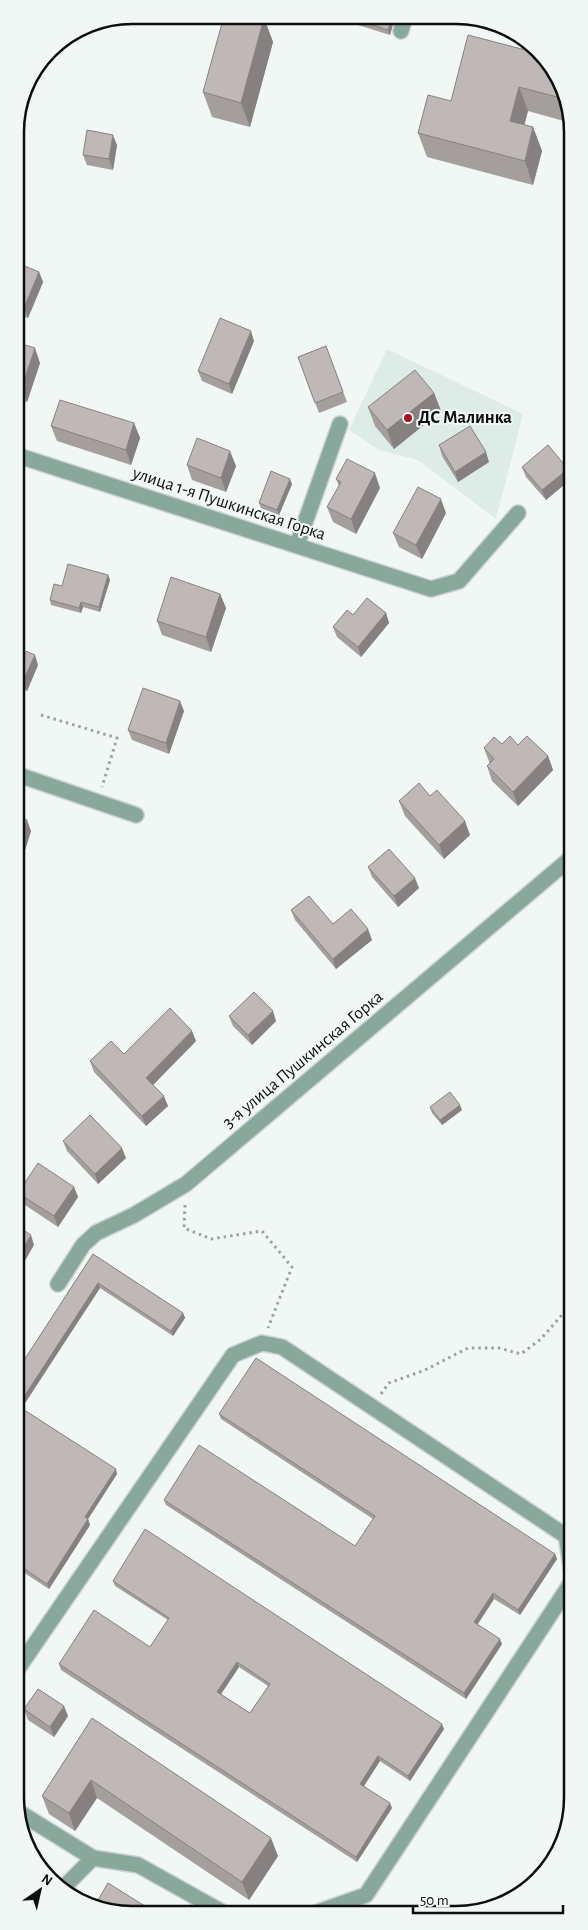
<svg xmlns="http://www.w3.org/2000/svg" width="588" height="1930" viewBox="0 0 588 1930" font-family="'Alegreya Sans',sans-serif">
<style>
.built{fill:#deece7}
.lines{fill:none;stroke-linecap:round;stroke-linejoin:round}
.minor-casing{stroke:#ccd2cf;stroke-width:18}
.path{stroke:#9ba19f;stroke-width:3;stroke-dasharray:2.5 4;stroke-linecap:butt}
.minor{stroke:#89a89c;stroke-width:15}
.wall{fill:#a49e9d;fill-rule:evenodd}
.shaded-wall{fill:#868180}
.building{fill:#bfb8b7;stroke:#868180;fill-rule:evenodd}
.poi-dot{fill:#a81221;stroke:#f0f7f4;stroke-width:2}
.labels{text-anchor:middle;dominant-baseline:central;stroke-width:4;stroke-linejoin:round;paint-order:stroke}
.poi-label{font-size:18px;font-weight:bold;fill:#0c0f0e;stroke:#f0f7f4;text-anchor:start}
.street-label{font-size:18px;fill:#0c0f0e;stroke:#f0f7f4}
.rim{fill:none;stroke:#0c0f0e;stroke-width:2.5}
</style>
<rect width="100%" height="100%" fill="#f0f7f4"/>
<path class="built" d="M 387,349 L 523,414 L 496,519 L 418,460 L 379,450 L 349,430 Z"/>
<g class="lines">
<defs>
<path id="minor" d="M 474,17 L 486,21
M 401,31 L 405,17
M 16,455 L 431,589 L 459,581 L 518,513
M 297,545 L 340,424
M 16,774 L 136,815
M 58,1284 L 83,1245 L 96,1233 L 134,1215 L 186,1184 L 572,857
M 17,1670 L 233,1355 L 262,1343 L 282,1347 L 566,1536 L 572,1572
M 17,1811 L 93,1858 L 63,1888
M 93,1858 L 138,1865 L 224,1913
M 315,1913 L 366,1895 L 573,1580"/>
</defs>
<use href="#minor" class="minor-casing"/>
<path class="path" d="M 41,715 L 117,738 L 102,787
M 185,1205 L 184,1228 L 211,1239 L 262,1231 L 292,1267 L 268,1328
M 381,1394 L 389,1383 L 425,1370 L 468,1348 L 499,1348 L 521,1354 L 541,1339 L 567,1309 L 572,1307"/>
<use href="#minor" class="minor"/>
</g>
<path class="wall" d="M 132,15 L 154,15 L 152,25 L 120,19 L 120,17 Z
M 358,16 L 395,17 L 390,35 L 358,25 L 357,20 Z
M 264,18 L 273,42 L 250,127 L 212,117 L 203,92 Z
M 541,54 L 571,109 L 571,123 L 528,111 L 524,125 L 533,127 L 542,151 L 533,185 L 427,157 L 418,133 L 451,101 Z
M 117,145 L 113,170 L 87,165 L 83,155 Z
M 15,262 L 39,272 L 43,282 L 28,318 L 15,313 Z
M 254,341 L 232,394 L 202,381 L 198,371 Z
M 15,342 L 40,363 L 27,402 L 16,398 Z
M 326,346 L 347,402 L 319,413 L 298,357 Z
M 434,393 L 441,411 L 394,449 L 375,426 L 368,407 Z
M 134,423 L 140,438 L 131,465 L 57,441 L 51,426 Z
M 439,445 L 489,462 L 458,482 L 442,456 Z
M 187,465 L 236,466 L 226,492 L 192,480 Z
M 522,467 L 568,469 L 571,479 L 546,500 L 526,477 Z
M 336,479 L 380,488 L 356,534 L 333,522 L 327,507 L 339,486 Z
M 292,484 L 279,515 L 261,508 L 259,503 Z
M 446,513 L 422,559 L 399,547 L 393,533 Z
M 108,575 L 110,580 L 100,612 L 83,607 L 81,613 L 51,605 L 50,600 L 62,586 Z
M 220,594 L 226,608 L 211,652 L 162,635 L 157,621 Z
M 386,613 L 389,623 L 361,657 L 337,637 L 333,627 L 353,615 Z
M 16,653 L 38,665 L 27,691 L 16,686 Z
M 184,711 L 169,754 L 132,740 L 128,730 Z
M 502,744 L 518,745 L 548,756 L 553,770 L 518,806 L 492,781 L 487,766 L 490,764 L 484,748 Z
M 430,796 L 470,835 L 444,859 L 405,816 L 399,801 Z
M 16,817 L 31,831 L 21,863 L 16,862 Z
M 368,867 L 419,888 L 398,907 L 372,877 Z
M 291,910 L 333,924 L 372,940 L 336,969 L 295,920 Z
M 229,1016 L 276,1021 L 252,1045 L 233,1026 Z
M 196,1041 L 153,1085 L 168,1106 L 146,1126 L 94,1072 L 90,1061 Z
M 430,1107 L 462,1110 L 442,1125 L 432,1113 Z
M 63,1141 L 126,1158 L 98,1184 L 67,1151 Z
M 74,1187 L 78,1197 L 58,1227 L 22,1203 L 18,1193 Z
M 93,1254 L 183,1313 L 185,1318 L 173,1336 L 100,1288 L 21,1408 L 117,1474 L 88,1519 L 90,1525 L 49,1589 L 17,1568 L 17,1371 Z
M 219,1414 L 555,1554 L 557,1559 L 520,1615 L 494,1599 L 477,1624 L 502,1644 L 466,1699 L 166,1505 L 164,1500 L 355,1546 L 373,1519 L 221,1419 Z
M 113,1581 L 444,1729 L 410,1781 L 380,1761 L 364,1786 L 392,1808 L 357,1862 L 61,1670 L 59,1664 L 150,1647 L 168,1620 L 115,1586 ZM 239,1667 L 268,1686 L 250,1713 L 221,1694 Z
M 24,1709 L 68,1716 L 54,1737 L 28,1720 Z
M 92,1718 L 278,1856 L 249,1900 L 97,1798 L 75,1831 L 49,1814 L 42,1796 Z"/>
<path class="shaded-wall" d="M 148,15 L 154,15 L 152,25 Z
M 392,17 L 395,17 L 390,35 L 388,30 Z
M 264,18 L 273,42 L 250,127 L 241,103 Z
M 519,87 L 528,111 L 519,145 L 510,121 Z
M 533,127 L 542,151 L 533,185 L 525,161 Z
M 113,135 L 117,145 L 113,170 L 109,159 Z
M 39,272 L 43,282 L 28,318 L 24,308 Z
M 251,331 L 254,341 L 232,394 L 229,384 Z
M 35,348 L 40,363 L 27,402 L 22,387 Z
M 434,393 L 441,411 L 394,449 L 387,430 Z
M 134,423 L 140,438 L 131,465 L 126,450 Z
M 230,451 L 236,466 L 226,492 L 221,478 Z
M 486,452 L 489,462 L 458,482 L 455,472 Z
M 568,469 L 571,479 L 546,500 L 542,490 Z
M 375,473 L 380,488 L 356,534 L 351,519 Z
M 290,479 L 292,484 L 279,515 L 277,510 Z
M 441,499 L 446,513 L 422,559 L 416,545 Z
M 108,575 L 110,580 L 100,612 L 99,607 Z
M 220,594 L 226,608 L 211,652 L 206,637 Z
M 81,602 L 83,607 L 81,613 L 79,608 Z
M 386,613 L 389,623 L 361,657 L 358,647 Z
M 35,655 L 38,665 L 27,691 L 23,681 Z
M 180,701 L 184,711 L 169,754 L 166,743 Z
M 548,756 L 553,770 L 518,806 L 513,792 Z
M 27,820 L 31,831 L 21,863 L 17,853 Z
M 465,821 L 470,835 L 444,859 L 439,845 Z
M 415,878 L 419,888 L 398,907 L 394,896 Z
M 368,929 L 372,940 L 336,969 L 333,959 Z
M 273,1011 L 276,1021 L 252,1045 L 248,1035 Z
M 192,1031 L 196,1041 L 150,1088 L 146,1078 Z
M 164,1096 L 168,1106 L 146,1126 L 142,1116 Z
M 460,1105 L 462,1110 L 442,1125 L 440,1120 Z
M 122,1148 L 126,1158 L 98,1184 L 95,1174 Z
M 74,1187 L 78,1197 L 58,1227 L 54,1216 Z
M 31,1235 L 34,1245 L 18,1273 L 17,1269 L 17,1258 Z
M 98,1283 L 100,1288 L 20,1411 L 18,1406 Z
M 183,1313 L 185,1318 L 173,1336 L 171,1331 Z
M 116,1469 L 117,1474 L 86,1522 L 85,1517 Z
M 88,1519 L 90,1525 L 49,1589 L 47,1584 Z
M 555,1554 L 557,1559 L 520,1615 L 518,1610 Z
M 493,1593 L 494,1599 L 476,1627 L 474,1622 Z
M 500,1639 L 502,1644 L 466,1699 L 464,1693 Z
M 237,1662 L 239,1667 L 219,1697 L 217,1692 Z
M 64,1706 L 68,1716 L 54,1737 L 50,1727 Z
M 442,1724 L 444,1729 L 410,1781 L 408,1776 Z
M 378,1756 L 380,1761 L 362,1789 L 360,1784 Z
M 91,1780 L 97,1798 L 75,1831 L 69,1813 Z
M 390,1803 L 392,1808 L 357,1862 L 356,1857 Z
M 271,1838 L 278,1856 L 249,1900 L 242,1882 Z"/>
<path class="building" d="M 224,16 L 258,16 L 264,18 L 241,103 L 203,92 Z
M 358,16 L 392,17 L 388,30 L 357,20 Z
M 468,35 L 541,54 L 565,99 L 519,87 L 510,121 L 533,127 L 525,161 L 418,133 L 428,95 L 451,101 Z
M 87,130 L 113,135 L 109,159 L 83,155 Z
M 15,262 L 39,272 L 24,308 L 15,305 Z
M 220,318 L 251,331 L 229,384 L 198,371 Z
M 15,342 L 35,348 L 22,387 L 16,385 Z
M 326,346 L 343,392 L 315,403 L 298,357 Z
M 415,370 L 434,393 L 387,430 L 368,407 Z
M 60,400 L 134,423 L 126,450 L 51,426 Z
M 470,426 L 486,452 L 455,472 L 439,445 Z
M 197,438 L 230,451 L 221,478 L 187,465 Z
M 548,445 L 568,469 L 542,490 L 522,467 Z
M 347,459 L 375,473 L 351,519 L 327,507 L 341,482 L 336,479 Z
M 271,471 L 290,479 L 277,510 L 259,503 Z
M 418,487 L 441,499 L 416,545 L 393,533 Z
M 68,564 L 108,575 L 99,607 L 81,602 L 79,608 L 50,600 L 54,584 L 62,586 Z
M 171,577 L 220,594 L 206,637 L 157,621 Z
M 367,598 L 386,613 L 358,647 L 333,627 L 347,610 L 353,615 Z
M 18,648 L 35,655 L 23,681 L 16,677 L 16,653 Z
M 143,688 L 180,701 L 166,743 L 128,730 Z
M 510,736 L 518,745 L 527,736 L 548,756 L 513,792 L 487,766 L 494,759 L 484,748 L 494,737 L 502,744 Z
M 419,783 L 430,796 L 437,790 L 465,821 L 439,845 L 399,801 Z
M 16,817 L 27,820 L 17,853 L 16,853 Z
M 389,849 L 415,878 L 394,896 L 368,867 Z
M 309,896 L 333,924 L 351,909 L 368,929 L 333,959 L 291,910 Z
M 254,992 L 273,1011 L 248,1035 L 229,1016 Z
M 170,1008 L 192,1031 L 146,1078 L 164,1096 L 142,1116 L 90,1061 L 111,1041 L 124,1054 Z
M 450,1092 L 460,1105 L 440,1120 L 430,1107 Z
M 90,1115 L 122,1148 L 95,1174 L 63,1141 Z
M 38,1163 L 74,1187 L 54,1216 L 18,1193 Z
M 17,1226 L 31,1235 L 17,1258 Z
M 93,1254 L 183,1313 L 171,1331 L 98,1283 L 18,1406 L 116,1469 L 85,1517 L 88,1519 L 47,1584 L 17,1564 L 17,1371 Z
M 256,1358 L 555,1554 L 518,1610 L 493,1593 L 474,1622 L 500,1639 L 464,1693 L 164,1500 L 199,1445 L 355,1546 L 375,1516 L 219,1414 Z
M 145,1529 L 442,1724 L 408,1776 L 378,1756 L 360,1784 L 390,1803 L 356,1857 L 59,1664 L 94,1610 L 150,1647 L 169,1618 L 113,1581 ZM 237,1662 L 270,1684 L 250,1713 L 217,1692 Z
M 38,1689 L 64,1706 L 50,1727 L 24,1709 Z
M 92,1718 L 271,1838 L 242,1882 L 91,1780 L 69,1813 L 42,1796 Z
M 108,1883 L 156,1913 L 109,1913 L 95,1905 Z"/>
<circle class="poi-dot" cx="408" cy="418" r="5"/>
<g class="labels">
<g class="poi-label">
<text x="418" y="418">ДС Малинка</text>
</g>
<g class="street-label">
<text transform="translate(229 504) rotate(18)">улица 1-я Пушкинская Горка</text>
<text transform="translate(303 1060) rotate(-40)">3-я улица Пушкинская Горка</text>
</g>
</g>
<path d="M0 0H588V1930H0ZM132 24H456A108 108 0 0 1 564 132V1798A108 108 0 0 1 456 1906H132A108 108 0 0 1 24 1798V132A108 108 0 0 1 132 24Z" fill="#f0f7f4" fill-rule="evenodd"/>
<path class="rim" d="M132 24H456A108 108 0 0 1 564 132V1798A108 108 0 0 1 456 1906H132A108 108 0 0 1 24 1798V132A108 108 0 0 1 132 24Z"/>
<g transform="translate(40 1890) rotate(34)" stroke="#f0f7f4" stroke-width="4" paint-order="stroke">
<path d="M0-4L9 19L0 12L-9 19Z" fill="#0c0f0e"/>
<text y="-8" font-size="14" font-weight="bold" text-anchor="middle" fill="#0c0f0e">N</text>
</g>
<path d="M413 1905v8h150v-8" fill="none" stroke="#0c0f0e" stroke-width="2.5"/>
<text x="420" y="1905" font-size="15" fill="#0c0f0e" stroke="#f0f7f4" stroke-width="4" paint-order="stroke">50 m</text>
</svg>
